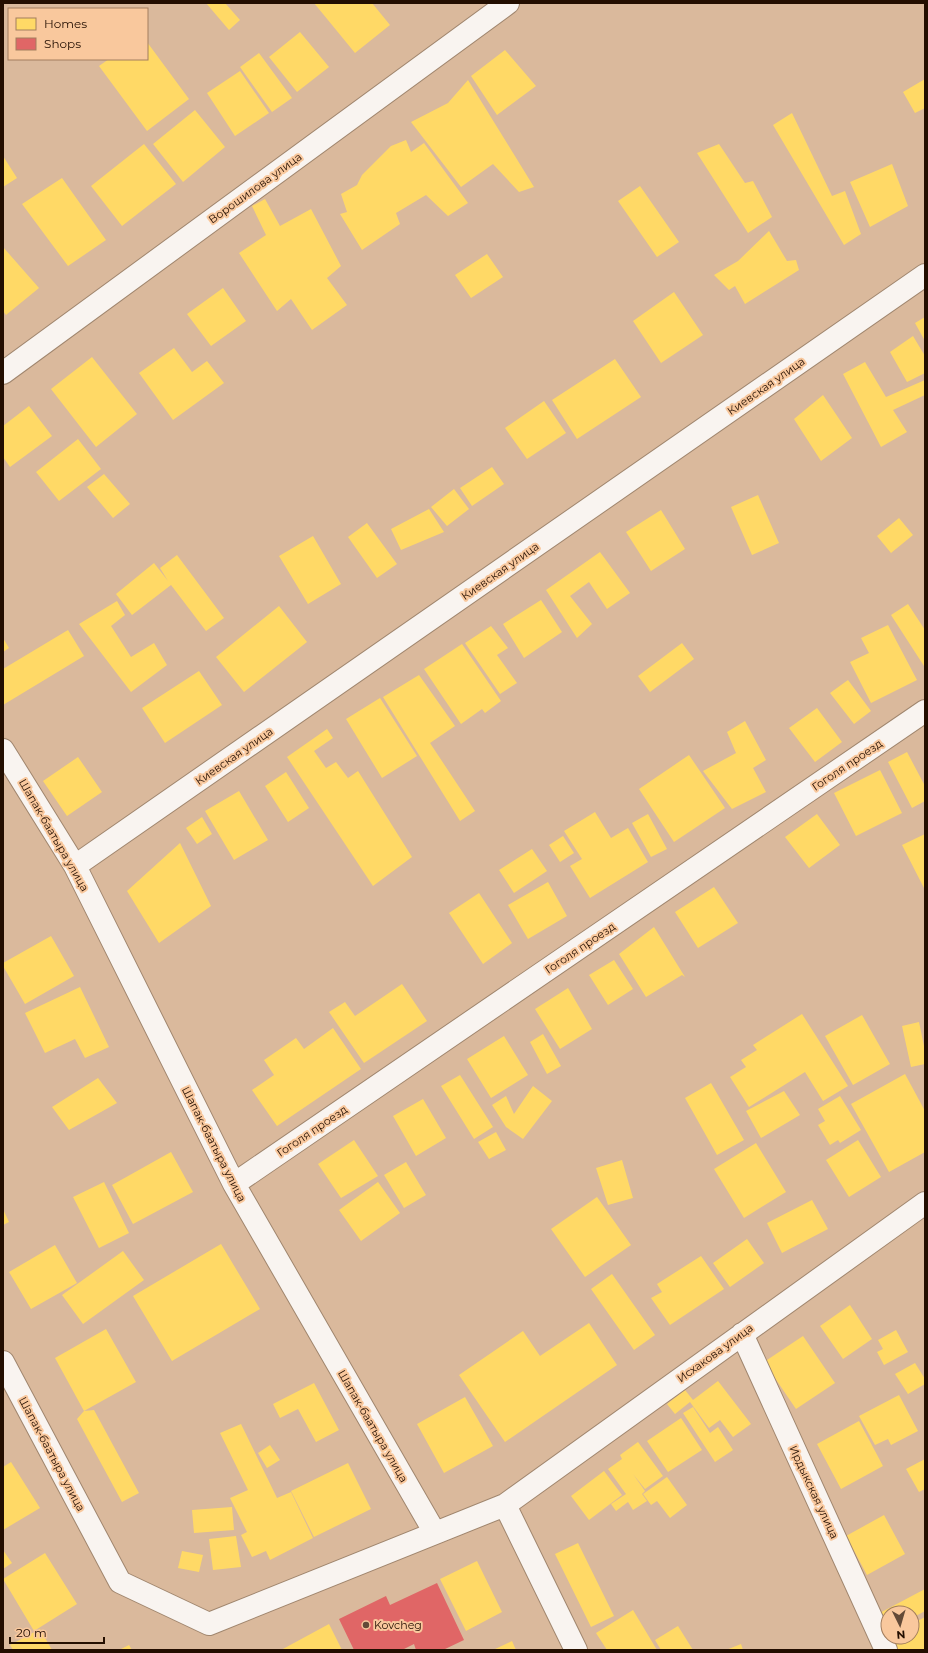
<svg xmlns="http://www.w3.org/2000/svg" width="928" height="1653" viewBox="0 0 928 1653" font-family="Montserrat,sans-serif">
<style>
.homes{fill:#ffd966}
.shops{fill:#e06666}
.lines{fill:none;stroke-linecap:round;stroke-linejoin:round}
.minor-casing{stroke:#a0866e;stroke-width:24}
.minor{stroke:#f9f4f0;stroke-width:22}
.poi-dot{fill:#634a37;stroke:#f9c89d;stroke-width:1.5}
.labels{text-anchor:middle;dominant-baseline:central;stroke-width:4;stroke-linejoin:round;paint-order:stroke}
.street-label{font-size:11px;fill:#230e00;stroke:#f9c89d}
.poi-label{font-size:11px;fill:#230e00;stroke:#f9c89d;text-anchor:start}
</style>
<rect width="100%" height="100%" fill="#dab99c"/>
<path class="homes" d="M 206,3 L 225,3 L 240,20 L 229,30 Z
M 314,3 L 372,3 L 390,25 L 355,53 Z
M 300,32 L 329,67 L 297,92 L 269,57 Z
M 147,42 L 189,99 L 147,131 L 99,66 L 109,59 L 147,59 Z
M 505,50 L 536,86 L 497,115 L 471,76 Z
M 259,53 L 292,98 L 272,112 L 240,67 Z
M 240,71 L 269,113 L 235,136 L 207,93 Z
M 925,79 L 925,108 L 915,113 L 903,92 Z
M 468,80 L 534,187 L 519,192 L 493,164 L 461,187 L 411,122 L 448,103 Z
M 195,110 L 225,147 L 183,182 L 153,144 Z
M 792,113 L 832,196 L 845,191 L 861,234 L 844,245 L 773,125 Z
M 406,140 L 411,152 L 424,143 L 468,203 L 448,216 L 426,195 L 396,213 L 400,224 L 362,250 L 340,214 L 347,212 L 341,194 L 357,185 L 362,175 L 391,146 Z
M 144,144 L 176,184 L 122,226 L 91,186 Z
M 719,144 L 745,183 L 753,181 L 772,217 L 748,233 L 697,153 Z
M 3,156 L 17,178 L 3,187 Z
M 892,164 L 908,206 L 870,227 L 850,182 Z
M 62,178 L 106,240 L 68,266 L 22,204 Z
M 640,186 L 679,242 L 657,257 L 618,201 Z
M 265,199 L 280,226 L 311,209 L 341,266 L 327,278 L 347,305 L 312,330 L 291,299 L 277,311 L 239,253 L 266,235 L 252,206 Z
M 769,231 L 787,261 L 796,260 L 799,270 L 745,304 L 735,286 L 729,290 L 714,275 L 738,261 Z
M 3,247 L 39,288 L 6,315 L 3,311 Z
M 487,254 L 503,277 L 471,298 L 455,275 Z
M 223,288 L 246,321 L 211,346 L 187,314 Z
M 674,292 L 703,335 L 661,363 L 633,321 Z
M 925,317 L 925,341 L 915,323 Z
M 913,336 L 925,356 L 925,373 L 907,382 L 890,352 Z
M 174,348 L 192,372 L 207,361 L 224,383 L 173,420 L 139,373 Z
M 92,357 L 137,414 L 96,447 L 51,389 Z
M 615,359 L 641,397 L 577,439 L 552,400 Z
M 865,362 L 886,397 L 925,380 L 925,395 L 893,410 L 907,432 L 881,447 L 843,374 Z
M 823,395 L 852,438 L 821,461 L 794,419 Z
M 544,401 L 566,433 L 527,459 L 505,428 Z
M 29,406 L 52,436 L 10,467 L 3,457 L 3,426 Z
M 78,439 L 101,469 L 59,501 L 36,472 Z
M 492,467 L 504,484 L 472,506 L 460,488 Z
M 104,474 L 130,504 L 113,518 L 87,487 Z
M 454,489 L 469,509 L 447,526 L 431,507 Z
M 758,495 L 779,543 L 752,555 L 731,507 Z
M 429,509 L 444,532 L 401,550 L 391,529 Z
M 661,510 L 685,549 L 651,571 L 626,532 Z
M 899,518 L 913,535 L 891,553 L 877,536 Z
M 367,523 L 397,564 L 377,578 L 348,537 Z
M 313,536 L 341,584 L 308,604 L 279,556 Z
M 600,552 L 630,593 L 607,609 L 589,582 L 570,596 L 592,624 L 577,638 L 546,590 Z
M 177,555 L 224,618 L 206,631 L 171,585 L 132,615 L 116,594 L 154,563 L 168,581 L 160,568 Z
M 541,600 L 562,632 L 524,658 L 503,624 Z
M 117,601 L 125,615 L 111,626 L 131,657 L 154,643 L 167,665 L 131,692 L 79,624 Z
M 908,604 L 925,630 L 925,665 L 924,666 L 891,615 Z
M 279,606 L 307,642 L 244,692 L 216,657 Z
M 888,625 L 917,680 L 871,703 L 850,662 L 869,653 L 861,638 Z
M 491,626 L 508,648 L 497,655 L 517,683 L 500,694 L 465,643 Z
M 68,630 L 84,656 L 3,705 L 3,669 Z
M 3,638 L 9,648 L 3,652 Z
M 682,643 L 694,659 L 650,692 L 638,676 Z
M 462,644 L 501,701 L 485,713 L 482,709 L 461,724 L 424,669 Z
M 199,671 L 222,705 L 165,743 L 142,708 Z
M 419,675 L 455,726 L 430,743 L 475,811 L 460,821 L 383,697 Z
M 848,680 L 871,711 L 854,724 L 830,693 Z
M 380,698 L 417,756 L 382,778 L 346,719 Z
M 817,708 L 842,742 L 815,762 L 789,728 Z
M 745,721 L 766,760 L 753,768 L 766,792 L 732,809 L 703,771 L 736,753 L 727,732 Z
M 327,729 L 333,738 L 314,751 L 326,768 L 336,762 L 348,778 L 358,771 L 412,857 L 373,886 L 287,757 Z
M 907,752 L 925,786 L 925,801 L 912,808 L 888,762 Z
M 689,755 L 725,808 L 674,842 L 639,789 Z
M 78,757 L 102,792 L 67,816 L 43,781 Z
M 880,770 L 902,813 L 856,836 L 834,793 Z
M 286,772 L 309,808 L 288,822 L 265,786 Z
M 239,791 L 268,840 L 234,860 L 205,811 Z
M 595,812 L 611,838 L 628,828 L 648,862 L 590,898 L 570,866 L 582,859 L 564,831 Z
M 648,814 L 667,849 L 651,857 L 632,823 Z
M 817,814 L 840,845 L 809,868 L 785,837 Z
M 202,817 L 212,834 L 197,844 L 186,828 Z
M 925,834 L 925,890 L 902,845 Z
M 563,836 L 574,853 L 560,862 L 549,845 Z
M 180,843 L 211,906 L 159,943 L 127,891 Z
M 532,849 L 547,871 L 514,893 L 499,870 Z
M 548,882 L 567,916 L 528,939 L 508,905 Z
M 714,887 L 738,923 L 698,948 L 675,912 Z
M 479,893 L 512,943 L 483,964 L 449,913 Z
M 654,927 L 685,977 L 682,975 L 646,997 L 619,954 Z
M 51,936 L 74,976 L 25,1004 L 3,966 L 3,963 Z
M 614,960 L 633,989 L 608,1005 L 589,975 Z
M 402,984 L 427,1021 L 364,1063 L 329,1012 L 345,1002 L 355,1016 Z
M 80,987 L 109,1047 L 85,1058 L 75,1039 L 45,1053 L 25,1013 Z
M 568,988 L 592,1029 L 560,1049 L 535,1009 Z
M 802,1014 L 848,1086 L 823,1101 L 805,1072 L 749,1107 L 730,1077 L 746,1067 L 741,1060 L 757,1050 L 753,1045 Z
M 862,1015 L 890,1064 L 853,1085 L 825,1036 Z
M 919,1022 L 925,1051 L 925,1064 L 911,1067 L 902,1026 Z
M 333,1028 L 361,1069 L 277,1126 L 252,1090 L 274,1075 L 264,1060 L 296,1038 L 304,1049 Z
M 543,1034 L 561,1066 L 547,1074 L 530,1042 Z
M 504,1036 L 528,1075 L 491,1098 L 467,1059 Z
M 905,1074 L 925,1111 L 925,1152 L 889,1172 L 851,1104 Z
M 460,1075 L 493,1127 L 474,1139 L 441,1086 Z
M 98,1078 L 117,1103 L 69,1130 L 52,1107 Z
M 711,1083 L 744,1140 L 717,1155 L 685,1098 Z
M 533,1086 L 552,1101 L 523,1139 L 506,1127 L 492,1105 L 506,1096 L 514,1114 Z
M 784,1091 L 800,1115 L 761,1138 L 746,1111 Z
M 840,1096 L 861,1130 L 840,1143 L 838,1140 L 830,1145 L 818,1125 L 825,1121 L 818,1109 Z
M 423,1099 L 446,1138 L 416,1156 L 393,1116 Z
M 496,1132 L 506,1150 L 489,1159 L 478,1142 Z
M 354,1140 L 378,1176 L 341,1198 L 318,1164 Z
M 858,1140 L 881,1177 L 849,1197 L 826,1160 Z
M 756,1143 L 786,1192 L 744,1218 L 714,1169 Z
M 171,1152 L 193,1192 L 133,1224 L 112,1185 Z
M 622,1160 L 633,1198 L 608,1205 L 596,1168 Z
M 406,1162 L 426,1195 L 404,1208 L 384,1175 Z
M 104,1182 L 129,1233 L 99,1248 L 73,1197 Z
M 378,1182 L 400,1213 L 361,1241 L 339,1210 Z
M 597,1197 L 631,1245 L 585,1277 L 551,1229 Z
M 812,1200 L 828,1229 L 782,1253 L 767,1223 Z
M 3,1209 L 9,1222 L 3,1225 Z
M 747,1239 L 764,1263 L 730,1287 L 713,1263 Z
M 221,1244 L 260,1309 L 172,1361 L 133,1296 Z
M 55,1245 L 77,1283 L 31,1309 L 9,1272 Z
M 123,1251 L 144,1280 L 83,1324 L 62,1295 Z
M 701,1256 L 724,1289 L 670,1325 L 651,1298 L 662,1292 L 657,1284 Z
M 612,1274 L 655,1335 L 634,1350 L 591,1289 Z
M 850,1305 L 872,1339 L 843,1359 L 820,1326 Z
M 589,1323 L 617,1365 L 505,1442 L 459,1375 L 523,1331 L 540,1356 Z
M 106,1329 L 136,1382 L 84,1411 L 55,1358 Z
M 896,1330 L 908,1352 L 884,1365 L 877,1352 L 883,1349 L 878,1340 Z
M 803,1336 L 835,1383 L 796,1409 L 764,1362 Z
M 915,1363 L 925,1379 L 925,1384 L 908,1394 L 895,1374 Z
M 718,1381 L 751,1424 L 733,1437 L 720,1420 L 709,1428 L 690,1402 L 675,1414 L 667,1404 L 685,1390 L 693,1400 Z
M 314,1383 L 339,1430 L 316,1442 L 298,1409 L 280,1418 L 273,1404 Z
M 899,1395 L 918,1431 L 891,1445 L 888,1439 L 875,1445 L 859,1416 Z
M 465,1397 L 493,1446 L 444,1473 L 417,1424 Z
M 693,1407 L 710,1433 L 718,1427 L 733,1450 L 715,1462 L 683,1413 Z
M 94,1410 L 139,1493 L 122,1502 L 77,1419 L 84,1411 Z
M 681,1418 L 702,1450 L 668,1472 L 647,1441 Z
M 859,1421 L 883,1466 L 841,1489 L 817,1444 Z
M 241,1424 L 277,1498 L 291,1492 L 313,1538 L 270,1560 L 266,1551 L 252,1557 L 241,1535 L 247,1532 L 230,1498 L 248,1490 L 220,1433 Z
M 638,1442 L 663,1476 L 645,1489 L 633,1474 L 645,1491 L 642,1494 L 647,1501 L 633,1510 L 628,1502 L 616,1511 L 611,1504 L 626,1494 L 608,1469 L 622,1459 L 620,1455 Z
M 270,1445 L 280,1460 L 267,1468 L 258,1453 Z
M 925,1459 L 925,1489 L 919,1492 L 906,1469 Z
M 11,1462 L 40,1508 L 3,1530 L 3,1467 Z
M 348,1463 L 371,1509 L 314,1537 L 291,1491 Z
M 604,1471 L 622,1495 L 589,1520 L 571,1496 Z
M 667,1477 L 687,1505 L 670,1518 L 657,1501 L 651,1505 L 643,1494 Z
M 232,1507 L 234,1530 L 194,1533 L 192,1510 Z
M 884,1515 L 905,1554 L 867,1575 L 846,1536 Z
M 236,1536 L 241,1567 L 213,1570 L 209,1539 Z
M 578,1543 L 614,1616 L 591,1627 L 555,1554 Z
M 3,1550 L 12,1563 L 3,1569 Z
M 182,1551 L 203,1555 L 199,1572 L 178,1568 Z
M 45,1553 L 77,1604 L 34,1631 L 3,1579 Z
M 477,1561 L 502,1612 L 466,1631 L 440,1579 Z
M 925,1589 L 925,1611 L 912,1618 L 912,1613 L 888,1613 L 888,1631 L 876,1615 Z
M 633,1610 L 657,1650 L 607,1650 L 596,1633 Z
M 925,1617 L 925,1650 L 895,1650 L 888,1637 L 912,1637 L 912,1624 Z
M 329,1624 L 342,1650 L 281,1650 Z
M 678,1626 L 693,1650 L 661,1650 L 655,1640 Z
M 40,1629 L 52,1650 L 13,1650 L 10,1645 Z
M 512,1641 L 516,1650 L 493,1650 Z
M 741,1644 L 743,1650 L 726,1650 Z
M 129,1645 L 132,1650 L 119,1650 Z"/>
<path class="shops" d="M 437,1583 L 464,1640 L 443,1650 L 416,1650 L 414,1644 L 402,1650 L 354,1650 L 339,1619 L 386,1596 L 390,1605 Z"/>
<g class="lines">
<defs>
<path id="minor" d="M 3,373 L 508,3
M 3,750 L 75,866 L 234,1184 L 435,1533
M 75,866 L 925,275
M 234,1184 L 925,711
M 742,1334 L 886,1650
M 3,1362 L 120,1582 L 209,1624 L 505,1505 L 576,1650
M 505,1505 L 925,1203"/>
</defs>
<use href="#minor" class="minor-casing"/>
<use href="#minor" class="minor"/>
</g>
<circle class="poi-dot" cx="366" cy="1625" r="4"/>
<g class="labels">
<g class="street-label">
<text transform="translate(255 188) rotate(-36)">Ворошилова улица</text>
<text transform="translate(766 386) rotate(-35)">Киевская улица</text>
<text transform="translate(500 571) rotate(-35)">Киевская улица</text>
<text transform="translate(234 756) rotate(-35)">Киевская улица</text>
<text transform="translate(847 765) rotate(-34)">Гоголя проезд</text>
<text transform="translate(54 835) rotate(60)">Шапак-баатыра улица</text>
<text transform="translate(580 948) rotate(-34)">Гоголя проезд</text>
<text transform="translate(312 1131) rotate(-34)">Гоголя проезд</text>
<text transform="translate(214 1144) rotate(63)">Шапак-баатыра улица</text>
<text transform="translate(715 1353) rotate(-36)">Исхакова улица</text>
<text transform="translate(373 1426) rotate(60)">Шапак-баатыра улица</text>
<text transform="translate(52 1454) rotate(62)">Шапак-баатыра улица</text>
<text transform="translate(814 1492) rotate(65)">Ирдыкская улица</text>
</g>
<g class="poi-label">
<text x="374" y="1625">Kovcheg</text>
</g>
</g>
<rect width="928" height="1653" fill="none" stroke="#230e00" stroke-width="8"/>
<rect x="8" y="8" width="140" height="52" fill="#f9c89d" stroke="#a37e5e"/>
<rect x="16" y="18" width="20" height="12" fill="#ffd966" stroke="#a37e5e"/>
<text x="44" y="28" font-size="12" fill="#230e00">Homes</text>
<rect x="16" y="38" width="20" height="12" fill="#e06666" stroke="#a37e5e"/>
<text x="44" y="48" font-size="12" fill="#230e00">Shops</text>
<g transform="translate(900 1625) rotate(175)"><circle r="19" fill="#f9c89d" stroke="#a37e5e"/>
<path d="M0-3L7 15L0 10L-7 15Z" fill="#634a37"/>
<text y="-6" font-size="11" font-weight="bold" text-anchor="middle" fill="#230e00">N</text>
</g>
<path d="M10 1637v6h94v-6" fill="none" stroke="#230e00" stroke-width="2"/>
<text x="16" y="1637" font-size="12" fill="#230e00" stroke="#f9c89d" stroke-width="3" paint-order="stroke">20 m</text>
</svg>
